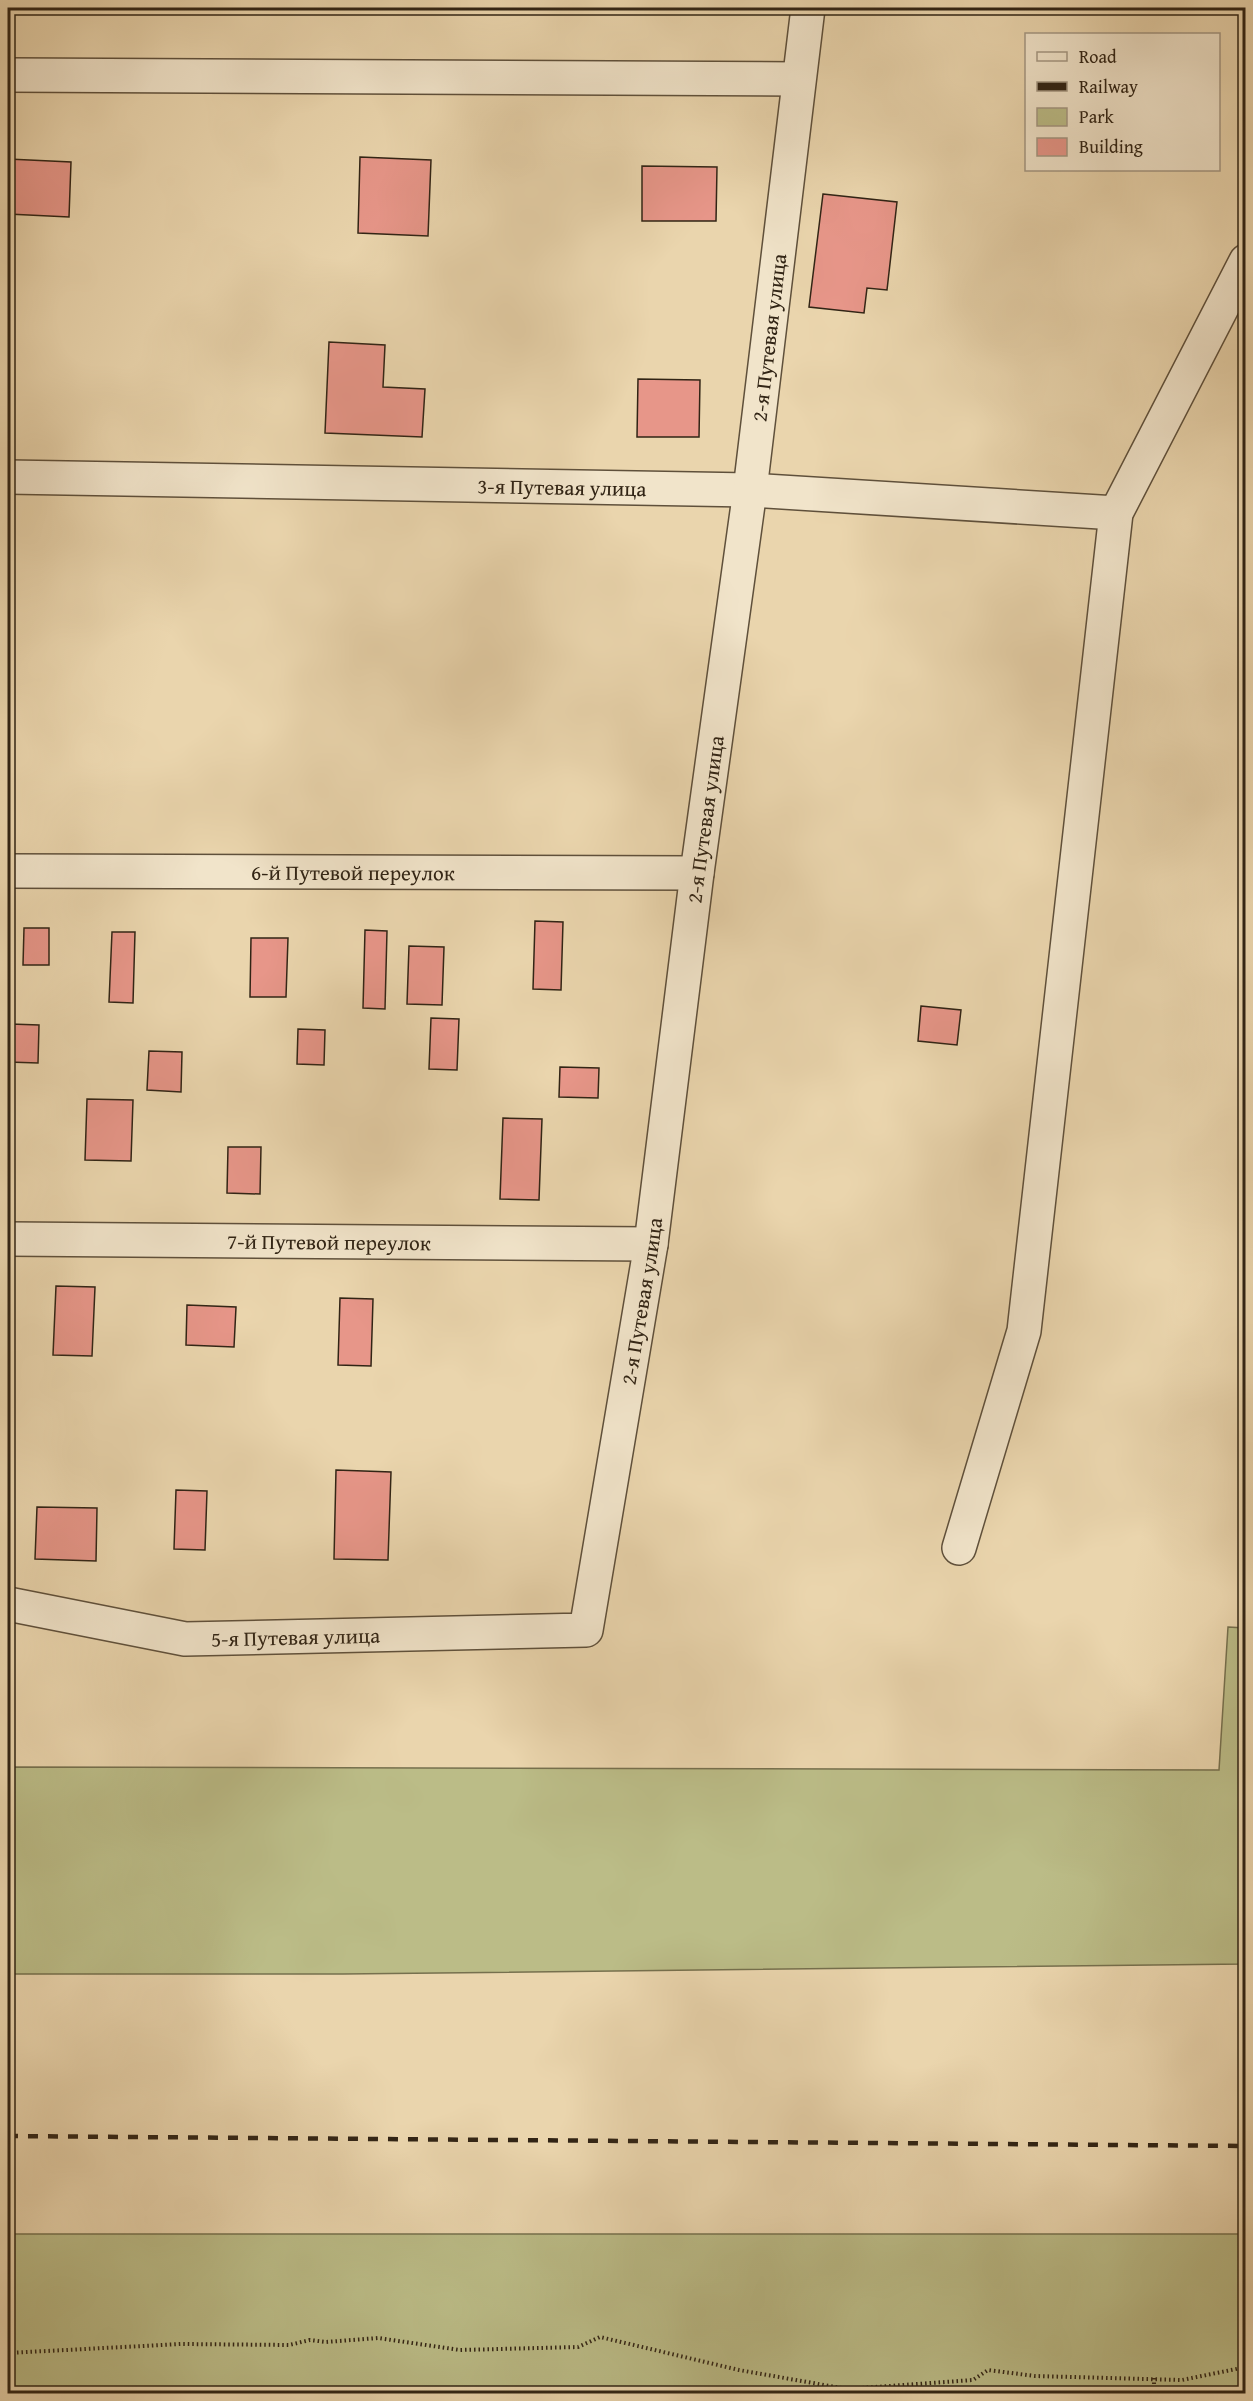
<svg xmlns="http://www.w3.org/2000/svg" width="1253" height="2401" viewBox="0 0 1253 2401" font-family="'Gentium Book Plus',serif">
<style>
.green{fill:#bbbc87;stroke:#76704e;stroke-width:1.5}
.building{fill:#e79689;stroke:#312415;stroke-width:1.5}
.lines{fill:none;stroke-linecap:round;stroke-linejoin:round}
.minor-casing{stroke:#5f503b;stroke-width:36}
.path{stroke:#312415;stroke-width:4;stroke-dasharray:1.5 3;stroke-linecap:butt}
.minor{stroke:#f1e4ca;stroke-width:33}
.rail{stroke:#312415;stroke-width:4.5;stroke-dasharray:10 10;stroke-linecap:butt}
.labels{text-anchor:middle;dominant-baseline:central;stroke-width:6;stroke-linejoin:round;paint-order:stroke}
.street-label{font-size:21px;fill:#312415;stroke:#f1e4ca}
</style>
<rect width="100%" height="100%" fill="#ead5ad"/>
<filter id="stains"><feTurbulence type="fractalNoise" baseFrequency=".00333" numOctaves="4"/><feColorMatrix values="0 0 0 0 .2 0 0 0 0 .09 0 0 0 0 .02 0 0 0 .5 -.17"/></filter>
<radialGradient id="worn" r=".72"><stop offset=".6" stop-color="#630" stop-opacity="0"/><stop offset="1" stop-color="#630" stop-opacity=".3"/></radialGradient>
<path class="green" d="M 1228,1627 L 1245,1628 L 1245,1964 L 343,1974 L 8,1974 L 8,1767 L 1219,1770 Z
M 8,2234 L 1245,2234 L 1245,2393 L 8,2393 Z"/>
<path class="building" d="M 360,157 L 431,160 L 428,236 L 358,233 Z
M 8,159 L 71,162 L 69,217 L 8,214 Z
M 642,166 L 717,167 L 716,221 L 642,221 Z
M 823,194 L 897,202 L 887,290 L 867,288 L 864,313 L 809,307 Z
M 329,342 L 385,345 L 383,387 L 425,389 L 422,437 L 325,433 Z
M 638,379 L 700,380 L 699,437 L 637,437 Z
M 535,921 L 563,922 L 561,990 L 533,989 Z
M 24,928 L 49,928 L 49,965 L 23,965 Z
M 365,930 L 387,931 L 385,1009 L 363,1008 Z
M 112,932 L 135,932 L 133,1003 L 109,1002 Z
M 251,938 L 288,938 L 286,997 L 250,997 Z
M 409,946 L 444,947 L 442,1005 L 407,1004 Z
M 921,1006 L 961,1010 L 957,1045 L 918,1041 Z
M 431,1018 L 459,1019 L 457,1070 L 429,1069 Z
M 10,1024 L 39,1025 L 38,1063 L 8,1062 Z
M 298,1029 L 325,1030 L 324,1065 L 297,1064 Z
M 149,1051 L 182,1052 L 181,1092 L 147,1090 Z
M 560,1067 L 599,1068 L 598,1098 L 559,1097 Z
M 87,1099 L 133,1100 L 131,1161 L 85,1160 Z
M 503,1118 L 542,1119 L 539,1200 L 500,1199 Z
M 228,1147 L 261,1147 L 260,1194 L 227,1193 Z
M 56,1286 L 95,1287 L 92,1356 L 53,1355 Z
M 340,1298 L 373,1299 L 371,1366 L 338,1365 Z
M 187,1305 L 236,1307 L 234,1347 L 186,1345 Z
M 8,1393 L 14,1394 L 13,1436 L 8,1436 Z
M 336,1470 L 391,1472 L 388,1560 L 334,1559 Z
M 176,1490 L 207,1491 L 205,1550 L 174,1549 Z
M 37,1507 L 97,1508 L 96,1561 L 35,1559 Z"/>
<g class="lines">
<defs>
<g id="minor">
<path d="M 8,75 L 798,79"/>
<path id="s1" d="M 8,477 L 750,490 L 1116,513"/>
<path id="s2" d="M 8,871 L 697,873"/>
<path id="s3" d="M 8,1239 L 651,1244"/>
<path d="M 959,1548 L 1024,1331 L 1116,513 L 1246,261"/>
<path id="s4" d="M 8,1604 L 185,1639 L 586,1630 L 651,1244 L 697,873 L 750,490 L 808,8"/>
</g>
</defs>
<use href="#minor" class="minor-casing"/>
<path class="path" d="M 8,2353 L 181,2344 L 289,2345 L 310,2340 L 326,2342 L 378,2338 L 460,2350 L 578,2347 L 600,2337 L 739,2370 L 847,2389 L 973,2380 L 988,2370 L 1035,2376 L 1182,2380 L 1246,2367
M 1154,2378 L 1154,2394"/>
<use href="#minor" class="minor"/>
<path class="rail" d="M 8,2136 L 1246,2146"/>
</g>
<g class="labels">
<g class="street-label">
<text stroke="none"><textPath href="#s4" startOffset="1887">2-я Путевая улица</textPath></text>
<text stroke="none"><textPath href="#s1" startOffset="554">3-я Путевая улица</textPath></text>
<text stroke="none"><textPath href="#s4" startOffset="1401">2-я Путевая улица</textPath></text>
<text stroke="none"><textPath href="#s2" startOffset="345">6-й Путевой переулок</textPath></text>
<text stroke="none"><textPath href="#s3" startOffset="321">7-й Путевой переулок</textPath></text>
<text stroke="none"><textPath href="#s4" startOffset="915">2-я Путевая улица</textPath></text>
<text stroke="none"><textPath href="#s4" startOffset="291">5-я Путевая улица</textPath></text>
</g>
</g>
<rect width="1253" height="2401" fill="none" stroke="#ead5ad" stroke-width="30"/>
<rect x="9" y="9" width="1235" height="2383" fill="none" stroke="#312415" stroke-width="3"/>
<rect x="15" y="15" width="1223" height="2371" fill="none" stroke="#312415" stroke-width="1.5"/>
<rect x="1025" y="33" width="195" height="138" fill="#f1e4ca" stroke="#a49782" stroke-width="1.5"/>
<rect x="1037" y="52" width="30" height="9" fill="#f1e4ca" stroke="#a49782" stroke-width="1.5"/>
<text x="1079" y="63" font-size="18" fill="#312415">Road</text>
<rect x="1037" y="82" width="30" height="9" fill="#312415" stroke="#a49782" stroke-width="1.5"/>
<text x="1079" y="93" font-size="18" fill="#312415">Railway</text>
<rect x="1037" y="108" width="30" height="18" fill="#bbbc87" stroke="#a49782" stroke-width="1.5"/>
<text x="1079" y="123" font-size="18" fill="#312415">Park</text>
<rect x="1037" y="138" width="30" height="18" fill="#e79689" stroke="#a49782" stroke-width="1.5"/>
<text x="1079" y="153" font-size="18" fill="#312415">Building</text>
<rect width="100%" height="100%" filter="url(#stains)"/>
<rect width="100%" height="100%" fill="url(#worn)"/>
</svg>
